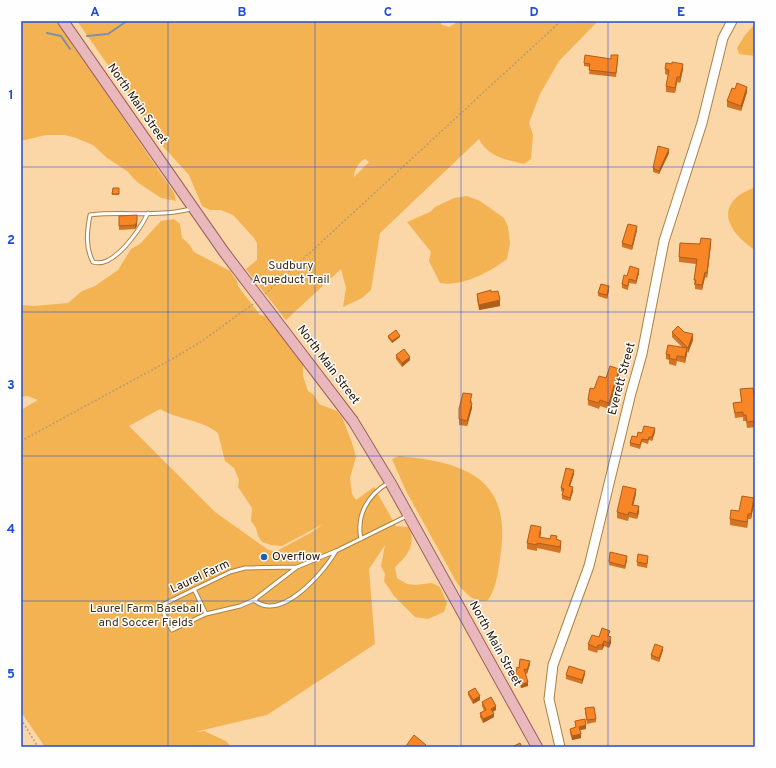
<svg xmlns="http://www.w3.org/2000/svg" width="776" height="768" viewBox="0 0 776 768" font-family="Overpass,sans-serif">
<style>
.green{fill:#f4b353;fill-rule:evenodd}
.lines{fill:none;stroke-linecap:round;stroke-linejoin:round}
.stream{stroke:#7e90a6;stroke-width:2}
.lane-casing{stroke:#ac8145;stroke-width:5}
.secondary-casing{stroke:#ac8145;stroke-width:11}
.primary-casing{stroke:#9c615e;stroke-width:12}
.path{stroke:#b89a71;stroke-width:1.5;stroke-dasharray:2 2;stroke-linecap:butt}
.lane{stroke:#fff;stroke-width:3}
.secondary{stroke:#fff;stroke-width:9}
.primary{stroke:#e9b8bc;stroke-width:10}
.wall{fill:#d57322}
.shaded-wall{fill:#ae5e1b}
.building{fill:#f88627;stroke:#ae5e1b}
.grid{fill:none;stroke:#1d4ed8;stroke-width:1;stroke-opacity:0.55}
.poi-dot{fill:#1a63b3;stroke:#fefefe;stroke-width:1.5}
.labels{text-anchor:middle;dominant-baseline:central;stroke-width:3;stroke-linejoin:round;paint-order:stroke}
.street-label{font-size:12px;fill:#281700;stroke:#fefefe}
.park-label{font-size:12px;fill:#41311c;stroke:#fefefe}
.poi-label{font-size:12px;fill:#281700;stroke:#fefefe;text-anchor:start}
.neatline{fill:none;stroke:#1d4ed8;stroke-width:1.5}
.grid-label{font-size:13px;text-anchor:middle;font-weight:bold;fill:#1d4ed8}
</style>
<rect width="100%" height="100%" fill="#fbd6a6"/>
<path class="green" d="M 21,21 L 57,21 L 174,193 L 176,201 L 161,198 L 137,182 L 127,171 L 107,158 L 93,145 L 76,138 L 65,135 L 46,135 L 21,141 Z
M 77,21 L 440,21 L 442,25 L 449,27 L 459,21 L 598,21 L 559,61 L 540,94 L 529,123 L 533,135 L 531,159 L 524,164 C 506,160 487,156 479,139 L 380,233 L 371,290 L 362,298 L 343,307 L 346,288 L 341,269 L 286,320 L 246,269 L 257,260 L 257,243 L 254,238 L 233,215 L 221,210 L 210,210 L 202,206 L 189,175 L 159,142 L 134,102 ZM 365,159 L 369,162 L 354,177 C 354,170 359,161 365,159 Z
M 755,24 L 755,56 L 739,54 L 737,48 L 745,35 Z
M 755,187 L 755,250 C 738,239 716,217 736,198 C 741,193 749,190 755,187 Z
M 467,196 L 480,201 L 504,218 L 508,227 L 510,243 L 507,259 C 490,272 462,287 440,283 L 429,261 L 431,252 L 407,222 L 430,212 L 435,207 L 454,198 Z
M 174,219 L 180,224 L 182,238 L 189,244 L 194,252 L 230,271 L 237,281 L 238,286 L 260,315 L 266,316 L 303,363 L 303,376 L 308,391 L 314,395 L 319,404 L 337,411 L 342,417 L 352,443 L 356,457 L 350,478 L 352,494 L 356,500 L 374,487 L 396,526 L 408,527 L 411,530 C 414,548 408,555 395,567 L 397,578 L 407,584 L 415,585 L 432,583 L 440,587 L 447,603 L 444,612 L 428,619 L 415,617 L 394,596 L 384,581 L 385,574 L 381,566 L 385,545 L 369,569 L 375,644 L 267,715 L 195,732 L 204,731 L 226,741 L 231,747 L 45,747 L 21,712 L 21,410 L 38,400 L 27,396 L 21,397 L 21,305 L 34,306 L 68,303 L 82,291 L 95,286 L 118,270 L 131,249 L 140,244 L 161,221 ZM 160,409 C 178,420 201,419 218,433 L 225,461 L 234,468 L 239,480 L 238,487 L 252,508 L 251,521 L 256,528 L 258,536 L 262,542 L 271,545 L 282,546 L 323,524 L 312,532 L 275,552 L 267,549 L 215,512 L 129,426 Z
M 399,456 C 460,462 511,475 501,551 C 499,566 497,588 488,600 C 476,605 464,592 457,583 L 406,491 L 392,459 Z"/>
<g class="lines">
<path class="stream" d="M 47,33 L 61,36 L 70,49
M 87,36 L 108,34 L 127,21"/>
<defs>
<path id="lane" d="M 148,213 C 140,229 114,269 93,262 C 85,247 87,231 90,215 C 115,212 139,215 163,213 C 172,213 182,211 191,209
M 361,539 C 356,515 368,495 388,483
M 297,567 L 245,568 L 230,572 L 160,606 L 172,630 L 206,614 L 240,606 L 254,600 L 297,567 L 336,551 L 407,516
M 194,589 L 206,614
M 254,600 C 281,623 324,572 336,551"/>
<path id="secondary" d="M 560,747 L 549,699 L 553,665 L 589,566 L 631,393 L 642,354 L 664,241 L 702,123 L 723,38 L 732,21"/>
<path id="primary" d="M 63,21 L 224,252 L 353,421 L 390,482 L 537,747"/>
</defs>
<use href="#lane" class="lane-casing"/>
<use href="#secondary" class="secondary-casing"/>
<use href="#primary" class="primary-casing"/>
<path class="path" d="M 265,294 L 561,21
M 21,441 L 174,358 L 202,341 L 253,304
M 21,719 L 38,747"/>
<use href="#lane" class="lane"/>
<use href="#secondary" class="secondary"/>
<use href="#primary" class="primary"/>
</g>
<path class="wall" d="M 611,59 L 618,59 L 616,77 L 589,74 L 590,67 L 584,66 L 584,63 Z
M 665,69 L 683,69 L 680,83 L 677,82 L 675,93 L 666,92 L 666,86 L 668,75 L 665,74 Z
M 747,92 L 741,111 L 727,107 L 727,101 Z
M 669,153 L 659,174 L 653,172 L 653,168 Z
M 113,188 L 119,188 L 119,195 L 112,195 Z
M 119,216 L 137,226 L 135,229 L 119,230 Z
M 637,230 L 632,250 L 622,247 L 622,243 Z
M 700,244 L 711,244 L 707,278 L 705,277 L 702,290 L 695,289 L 695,285 L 694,285 L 696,264 L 679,262 L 679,257 Z
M 639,273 L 636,284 L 629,283 L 628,290 L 622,288 L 622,284 L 627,276 Z
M 609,290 L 607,299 L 598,296 L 598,293 Z
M 491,292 L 500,306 L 479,310 L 477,300 L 477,294 Z
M 672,332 L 693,340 L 688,353 L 687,352 L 685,363 L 677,361 L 676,366 L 669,364 L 669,360 L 666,359 L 666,354 L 682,347 L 672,337 Z
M 388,336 L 400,337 L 392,343 L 388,338 Z
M 396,355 L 410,360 L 402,367 L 396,359 Z
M 619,374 L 609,409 L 600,406 L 599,409 L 588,405 L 588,400 L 594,389 L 606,378 Z
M 740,389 L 755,402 L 755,427 L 747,428 L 746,421 L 743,421 L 743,417 L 735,418 L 733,403 L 741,402 Z
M 472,400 L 471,403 L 472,408 L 467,426 L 459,425 L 459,409 Z
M 655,432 L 652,441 L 649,440 L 648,444 L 642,442 L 640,449 L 630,446 L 630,443 L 642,433 Z
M 574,474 L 570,486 L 573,491 L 570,501 L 562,499 L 562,495 L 563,492 L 561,491 L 561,488 Z
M 636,494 L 633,505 L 639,512 L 637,519 L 629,517 L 628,521 L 617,518 L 617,512 Z
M 754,504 L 751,519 L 748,519 L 747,528 L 730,525 L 730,519 L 739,511 Z
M 541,533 L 540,537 L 550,539 L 557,539 L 561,547 L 560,553 L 537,548 L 537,551 L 527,549 L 527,543 Z
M 610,552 L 627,560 L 625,569 L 609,565 Z
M 648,560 L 647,568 L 637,566 L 637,562 Z
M 599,637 L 610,637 L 611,643 L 609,648 L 604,646 L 602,650 L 598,650 L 597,653 L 588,650 L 588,644 Z
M 663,650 L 659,662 L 651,659 L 651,655 Z
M 530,664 L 527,674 L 525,673 L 528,686 L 521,688 L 518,681 L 515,681 L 515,677 L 519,668 Z
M 585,674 L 582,684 L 566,679 L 566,675 Z
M 468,692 L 480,700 L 473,704 L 468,695 Z
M 482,702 L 496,710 L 493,712 L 494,717 L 483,723 L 480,717 L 480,713 L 484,711 L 482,706 Z
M 585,708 L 596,719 L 596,722 L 587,724 L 585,712 Z
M 575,721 L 586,729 L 580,730 L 581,738 L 572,740 L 570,733 L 570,729 L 576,728 Z"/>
<path class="shaded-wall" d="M 683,64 L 683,69 L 680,83 L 680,77 Z
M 677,77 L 677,82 L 675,93 L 675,88 Z
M 747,87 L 747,92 L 741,111 L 741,106 Z
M 669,149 L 669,153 L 659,174 L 659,171 Z
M 137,222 L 137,226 L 135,229 L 135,225 Z
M 637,226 L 637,230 L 632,250 L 632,246 Z
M 711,239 L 711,244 L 707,278 L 707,273 Z
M 639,269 L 639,273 L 636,284 L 636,281 Z
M 705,272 L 705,277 L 702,290 L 702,285 Z
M 609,286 L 609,290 L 607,299 L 607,295 Z
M 500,300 L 500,306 L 479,310 L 479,305 Z
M 693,334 L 693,340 L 688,353 L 688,348 Z
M 400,336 L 400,337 L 392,343 L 392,341 Z
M 687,348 L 687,354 L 685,363 L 685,357 Z
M 410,357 L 410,360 L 402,367 L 402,363 Z
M 619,369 L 619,374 L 609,409 L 609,403 Z
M 472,403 L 472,408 L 467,426 L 467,421 Z
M 655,428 L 655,432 L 652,441 L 652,437 Z
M 574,470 L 574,474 L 569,489 L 569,486 Z
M 573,487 L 573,491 L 570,501 L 570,498 Z
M 636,489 L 636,494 L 632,510 L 632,505 Z
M 754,498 L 754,504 L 751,519 L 751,514 Z
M 639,506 L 639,512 L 637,519 L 637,514 Z
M 748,514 L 748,519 L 747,528 L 747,522 Z
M 541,527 L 541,533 L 539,542 L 539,537 Z
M 561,541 L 561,547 L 560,553 L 560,547 Z
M 627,556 L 627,560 L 625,569 L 625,566 Z
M 611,637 L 611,643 L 609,648 L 609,643 Z
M 604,641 L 604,646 L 602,650 L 602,645 Z
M 663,647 L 663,650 L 659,662 L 659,658 Z
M 530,661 L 530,664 L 527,674 L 527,670 Z
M 585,671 L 585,674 L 582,684 L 582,680 Z
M 528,682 L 528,686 L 521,688 L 521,685 Z
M 480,696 L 480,700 L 473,704 L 473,700 Z
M 496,706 L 496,710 L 491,712 L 491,709 Z
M 494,714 L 494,717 L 483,723 L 483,719 Z
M 586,725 L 586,729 L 579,730 L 579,727 Z
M 581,734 L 581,738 L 572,740 L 572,736 Z"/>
<path class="building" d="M 585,55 L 611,59 L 611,55 L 618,55 L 616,73 L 589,70 L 590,64 L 584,63 Z
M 672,62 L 683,64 L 680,77 L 677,77 L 675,88 L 666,86 L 669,70 L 665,69 L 666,63 L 672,64 Z
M 737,83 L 747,87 L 741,106 L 727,101 L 732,88 L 735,89 Z
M 658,146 L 669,149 L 659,171 L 653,168 Z
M 113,188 L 119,188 L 119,194 L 112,194 Z
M 137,215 L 137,222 L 135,225 L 119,226 L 119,216 Z
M 628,224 L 637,226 L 632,246 L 622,243 Z
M 701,238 L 711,239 L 707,273 L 705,272 L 702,285 L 695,284 L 696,280 L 694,280 L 697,259 L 679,257 L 680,243 L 700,244 Z
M 630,266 L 639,269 L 636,281 L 629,279 L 628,286 L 622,284 L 624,275 L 627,276 Z
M 601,284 L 609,286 L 607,295 L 598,293 Z
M 491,290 L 491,292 L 498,291 L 500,300 L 479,305 L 477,294 Z
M 678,326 L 684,332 L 693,334 L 688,348 L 672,332 Z
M 396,330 L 400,336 L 392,341 L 388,336 Z
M 668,345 L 687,348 L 685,357 L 677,356 L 676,360 L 669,358 L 670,355 L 666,354 Z
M 404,349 L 410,357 L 402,363 L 396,355 Z
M 610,366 L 619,369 L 609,403 L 600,400 L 599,403 L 588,400 L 590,388 L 594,389 L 599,376 L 606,378 Z
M 753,388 L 755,402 L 755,421 L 747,422 L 746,415 L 743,415 L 743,412 L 735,413 L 733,403 L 742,402 L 740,389 Z
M 463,393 L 472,394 L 470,402 L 472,403 L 467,421 L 459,419 L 459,409 Z
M 644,426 L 655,428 L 652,437 L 649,437 L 648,440 L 642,439 L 640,445 L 630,443 L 632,436 L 637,437 L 638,432 L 642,433 Z
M 566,468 L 574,470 L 569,486 L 573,487 L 570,498 L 562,495 L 564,489 L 561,488 Z
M 623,486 L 636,489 L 632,505 L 639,506 L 637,514 L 629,512 L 628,515 L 617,512 Z
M 742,496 L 754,498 L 751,514 L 748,514 L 747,522 L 730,519 L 731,510 L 739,511 Z
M 531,525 L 541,527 L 539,537 L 550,539 L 551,535 L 557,536 L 556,539 L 561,541 L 560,547 L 537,543 L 537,545 L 527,543 Z
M 610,552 L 627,556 L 625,566 L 609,562 Z
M 638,554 L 648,556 L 647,564 L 637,562 Z
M 602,628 L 610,631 L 608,636 L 611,637 L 609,643 L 604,641 L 602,645 L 598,645 L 597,648 L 588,644 L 592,635 L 599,637 Z
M 655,644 L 663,647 L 659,658 L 651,655 Z
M 520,659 L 530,661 L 527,670 L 524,669 L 528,682 L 521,685 L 518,677 L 515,677 L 517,667 L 519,668 Z
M 569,666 L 585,671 L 582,680 L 566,675 Z
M 475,688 L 480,696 L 473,700 L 468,692 Z
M 491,697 L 496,706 L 491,709 L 494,714 L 483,719 L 480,713 L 486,710 L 482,702 Z
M 594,707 L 596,719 L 587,720 L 585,708 Z
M 585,719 L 586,725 L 579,727 L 581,734 L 572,736 L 570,729 L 576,727 L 575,721 Z
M 414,735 L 426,745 L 425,747 L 407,747 L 406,746 Z
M 520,743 L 522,747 L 512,747 Z"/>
<path class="grid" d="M 168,21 L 168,747M 315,21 L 315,747M 461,21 L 461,747M 608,21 L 608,747M 21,167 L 755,167M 21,312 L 755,312M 21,456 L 755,456M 21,601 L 755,601"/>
<circle class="poi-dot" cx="264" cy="557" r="4"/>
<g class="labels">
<g class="street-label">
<text transform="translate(137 104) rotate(55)">North Main Street</text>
<text transform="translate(328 365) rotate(53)">North Main Street</text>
<text transform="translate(622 379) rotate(-75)">Everett Street</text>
<text transform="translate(200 577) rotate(-25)">Laurel Farm</text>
<text transform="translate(495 644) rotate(61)">North Main Street</text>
</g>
<g class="park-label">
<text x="291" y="266">Sudbury<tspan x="291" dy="14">Aqueduct Trail</tspan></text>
<text x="146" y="609">Laurel Farm Baseball<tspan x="146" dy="14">and Soccer Fields</tspan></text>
</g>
<g class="poi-label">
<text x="272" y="557">Overflow</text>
</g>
</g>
<rect width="776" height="768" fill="none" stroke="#fefefe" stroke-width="44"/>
<rect x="22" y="22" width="732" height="724" class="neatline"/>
<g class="grid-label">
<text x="95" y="16">A</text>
<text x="242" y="16">B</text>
<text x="388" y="16">C</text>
<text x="534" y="16">D</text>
<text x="681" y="16">E</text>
<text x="11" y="99">1</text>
<text x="11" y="244">2</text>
<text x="11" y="389">3</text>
<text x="11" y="533">4</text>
<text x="11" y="678">5</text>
</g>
</svg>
